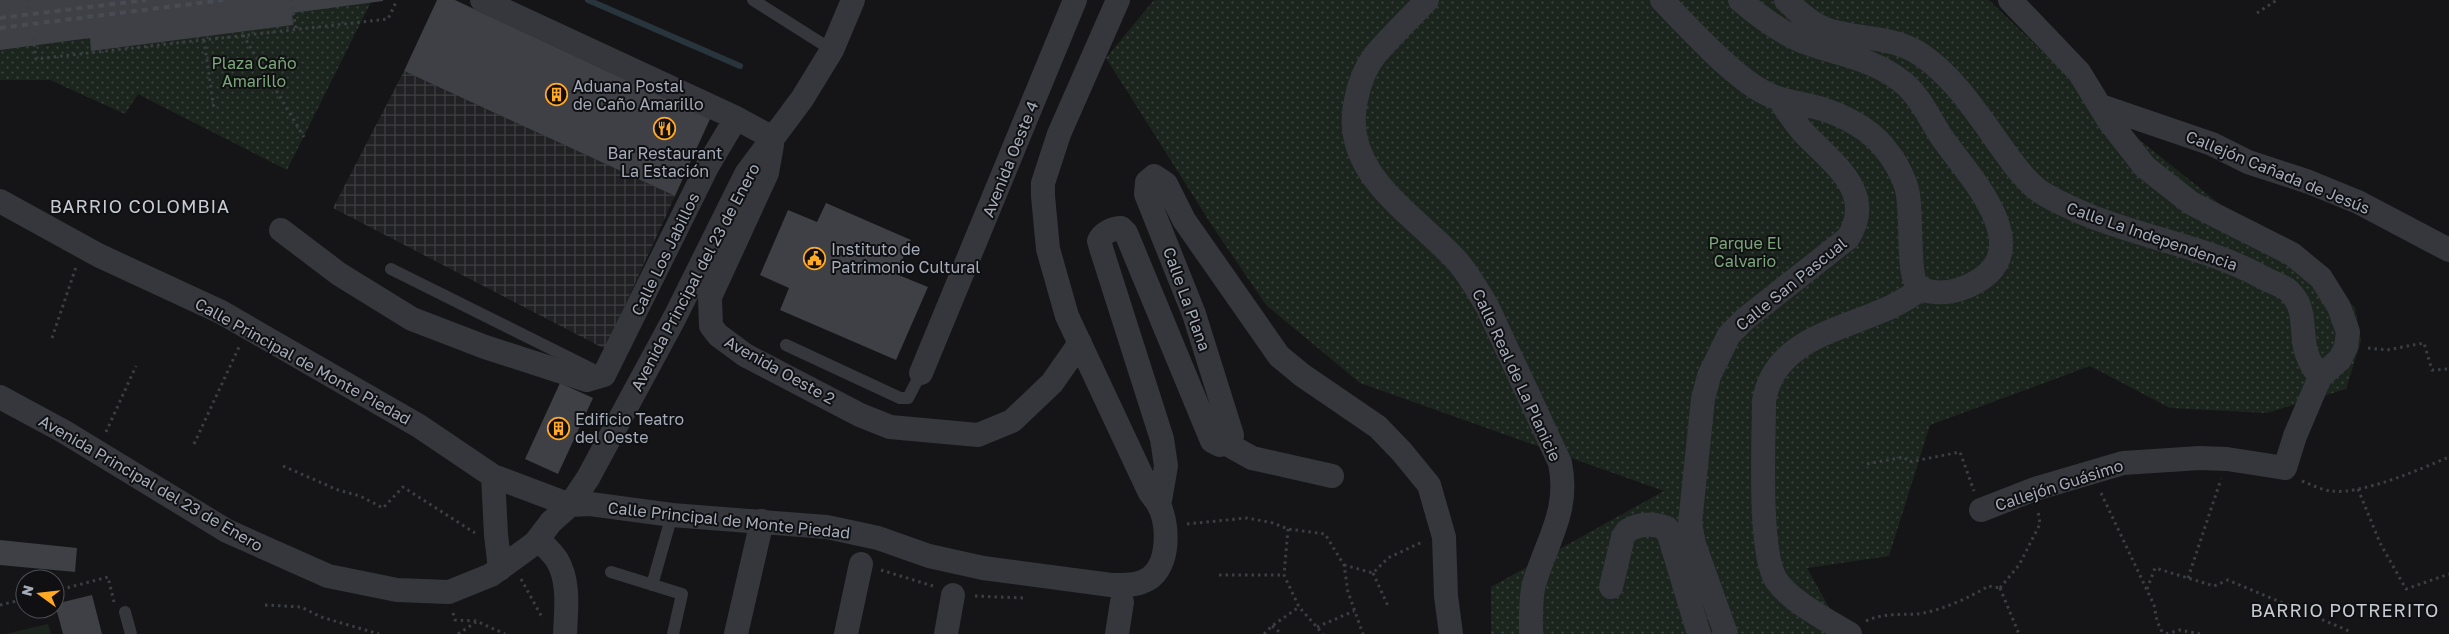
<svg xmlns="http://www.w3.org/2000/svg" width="2449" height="634" viewBox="0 0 2449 634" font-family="'Golos Text',sans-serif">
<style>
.industrial{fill:url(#industrial-grid)}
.park{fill:url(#park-dots)}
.pitch{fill:#1c251d}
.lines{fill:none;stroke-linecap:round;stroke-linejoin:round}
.stream{stroke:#29353c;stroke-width:6}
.building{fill:#3e4045}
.path{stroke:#3b3e43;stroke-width:3;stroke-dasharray:2.5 4;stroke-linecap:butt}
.lane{stroke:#35373c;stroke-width:12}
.street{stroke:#35373c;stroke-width:24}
.rail{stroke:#484b52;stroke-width:4;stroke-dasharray:6 5;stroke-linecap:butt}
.labels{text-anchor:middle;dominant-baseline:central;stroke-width:4;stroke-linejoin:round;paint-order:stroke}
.park-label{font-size:16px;fill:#7aa67a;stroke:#101012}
.poi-label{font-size:16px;fill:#a5acb9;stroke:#101012;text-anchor:start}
.street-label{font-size:16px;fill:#a5acb9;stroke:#101012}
.neighbourhood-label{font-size:18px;letter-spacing:1px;fill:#c7cbd4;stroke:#101012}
</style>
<defs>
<pattern id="industrial-grid" width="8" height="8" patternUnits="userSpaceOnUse" patternTransform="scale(1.25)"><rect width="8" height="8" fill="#212124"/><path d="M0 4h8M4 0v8" fill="none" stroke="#3e3f42"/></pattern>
<pattern id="park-dots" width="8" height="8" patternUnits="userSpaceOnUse" patternTransform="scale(1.25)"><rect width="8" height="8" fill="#1c251d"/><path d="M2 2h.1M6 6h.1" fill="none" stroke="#3a423c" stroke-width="1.8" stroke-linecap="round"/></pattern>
</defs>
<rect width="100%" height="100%" fill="#151517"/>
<path class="industrial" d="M 404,71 L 675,196 L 605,349 L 333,208 Z"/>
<path class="park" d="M 0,0 L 372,0 L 287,170 L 138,94 L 125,114 L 50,80 L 0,80 Z
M 1154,0 L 1989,0 L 2107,114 L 2281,253 L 2355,307 L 2361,341 L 2346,389 L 2267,413 L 2170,408 L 2090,366 L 1930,425 L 1889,556 L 1807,568 L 1844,634 L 1491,634 L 1491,587 L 1664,491 L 1360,383 L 1266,305 L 1213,227 L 1106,58 Z"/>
<path class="pitch" d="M 48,624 L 51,634 L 5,634 Z"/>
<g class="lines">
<path class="stream" d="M 588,0 L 740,66"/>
</g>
<path class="building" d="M 0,0 L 383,0 L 383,1 L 292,13 L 293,25 L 91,51 L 90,38 L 0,50 Z
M 437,0 L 455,0 L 710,119 L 675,196 L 404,71 Z
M 826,203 L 911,240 L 896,274 L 928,287 L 896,360 L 780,310 L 789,288 L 760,275 L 788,210 L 817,222 Z
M 560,383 L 593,398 L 558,474 L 525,459 Z
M 0,540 L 77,548 L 75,572 L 0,565 Z
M 92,595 L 102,634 L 63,634 L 55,604 Z"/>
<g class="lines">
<path class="path" d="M 28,0 L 30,10
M 291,0 L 296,29
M 2257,13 L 2277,0
M 243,35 L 304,137
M 33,38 L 36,59 L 388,19 L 397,0
M 204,40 L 214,109
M 52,338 L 76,267
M 2368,348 L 2387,350 L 2424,343 L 2432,370 L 2449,369
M 106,432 L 136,366
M 194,444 L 239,347
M 1867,464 L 1904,457 L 1909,462 L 1960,452 L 1974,491
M 283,466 L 338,490 L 360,496 L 383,508 L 403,487 L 475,533
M 2302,481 C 2312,485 2322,490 2331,491 C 2361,495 2421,469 2449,457
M 2358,489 L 2380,543 L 2406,589 L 2449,574
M 2101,493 L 2154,605 L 2157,621 L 2163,634
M 1187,524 L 1247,518 L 1273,523 L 1288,529 L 1325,534 L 1344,565 L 1348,592 L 1363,634
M 1288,529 L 1284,575 L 1299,607 L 1323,634
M 1344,565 L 1373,573 L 1388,558 L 1422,542
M 881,570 L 933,586
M 1373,573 L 1388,606
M 1219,575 L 1284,575
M 2188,578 L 2221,479
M 521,579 L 543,619
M 2000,588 L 2019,565 L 2040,524 L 2038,511
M 2000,588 L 2019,634
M 2147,589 L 2155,568 L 2214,586 L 2228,580 L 2349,631
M 55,591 L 108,577 L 114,602
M 975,596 L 1024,598
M 0,605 L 25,599
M 265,605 L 301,607 L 321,617 L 379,634
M 453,613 L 455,620 L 476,621 L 505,634
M 1866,621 C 1883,613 1898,615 1916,614 C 1935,613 1972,597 1988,586 L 2000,588
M 1272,626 L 1282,634
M 1317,627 L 1354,611
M 458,634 L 476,622
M 1264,634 L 1272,626 L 1299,607
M 2166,634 L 2180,630 L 2200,634"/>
<path class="lane" d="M 753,0 L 832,50
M 391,269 L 604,375
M 786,345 L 900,398 L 908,398 L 921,373
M 611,572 L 682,594 L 673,634
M 652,585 L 672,515
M 125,612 L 131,634"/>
<path class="street" d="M 482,0 L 736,118 L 773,138
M 1427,0 C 1410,18 1391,36 1375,55 C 1365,68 1359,84 1356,100 C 1339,174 1416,215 1458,262 C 1469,275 1478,291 1487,306 L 1560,463 C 1570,511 1547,540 1534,584 C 1530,600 1531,618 1531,634
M 1662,0 C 1688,27 1729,72 1760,90 C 1779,102 1801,102 1822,109 C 1843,115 1869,129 1883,146 C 1893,158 1901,171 1906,186 C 1914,209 1905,278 1920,289
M 1740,0 C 1760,17 1785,36 1810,44 C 1841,55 1875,60 1901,81 C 1920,95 1930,120 1943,139 C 1965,171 2035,243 1981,279 C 1963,291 1941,296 1920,289
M 1786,0 C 1798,12 1810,23 1825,29 C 1855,40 1892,35 1920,54 C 1952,75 1975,110 1997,141 C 2009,158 2022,177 2038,190 C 2053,201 2068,206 2085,214 C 2143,238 2207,247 2262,277 C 2270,282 2283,285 2289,291 C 2306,307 2301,327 2305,347 C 2307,359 2313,368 2320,377
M 2101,106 L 2212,144 L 2248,162 L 2309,182 L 2358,202 L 2449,250
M 772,145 L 767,173 L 710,297 L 711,326 L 718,335 L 745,355 L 860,415 L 890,427 L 978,435 L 1012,421 L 1052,383 L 1080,343
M 0,201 L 98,255 L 221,312 L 419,426 L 493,476 L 570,505 L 590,504 L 672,515 L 827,527 L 878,538 L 929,556 L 983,568 L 1111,585 C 1121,585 1132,586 1142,582 C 1170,572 1169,529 1160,507 C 1157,501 1152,496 1149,491 L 1067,316 L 1048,249 L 1043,196 L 1043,183 L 1059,134 L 1118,0
M 281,230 L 339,274 L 412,319 L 485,347 L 587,380 L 604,375 L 707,167 L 736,118
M 921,373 L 1075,0
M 0,397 L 63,431 L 227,531 L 328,576 L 397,590 L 449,592 L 491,575 L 535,543 L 551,522 L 570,505 L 588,478 L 675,317 L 746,174 L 802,99 L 832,50 L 853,0
M 1227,444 L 1252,458 L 1332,476
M 493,476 L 496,535 L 500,569
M 1159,506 L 1166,466 L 1162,439 L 1101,248 L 1099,241 C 1102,233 1113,228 1121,228 L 1126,233 L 1212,441 L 1220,445 L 1231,441 L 1232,435 L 1194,314 L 1146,194 L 1147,182 L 1154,176 L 1166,184 L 1184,220 L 1279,356 L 1302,375 L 1378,427 L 1402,452 L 1429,485 L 1444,537 L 1446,596 L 1451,634
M 1981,510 L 2035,489 L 2123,463 L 2200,458 L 2227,459 L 2285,468 L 2295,436 L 2320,377 L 2340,359 L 2346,347 L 2348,332 L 2339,307 L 2321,278 L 2292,254 L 2191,203 L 2145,167 L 2109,121 L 2079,72 L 2010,0
M 539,539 C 544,546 552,552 557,560 C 570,581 566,611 565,634
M 1611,587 L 1623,537 L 1627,531 C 1640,523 1653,523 1667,528 L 1699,634
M 736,634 L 762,521
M 846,634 L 861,564
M 946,634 L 953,595
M 1117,634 L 1122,602
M 1726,634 L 1694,544 L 1690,523 L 1703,399 L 1709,376 L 1729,335 L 1745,319 L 1848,238 C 1877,192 1831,162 1803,132 C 1794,122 1787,111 1780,100
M 1850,634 C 1827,620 1791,602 1776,580 C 1758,551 1764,440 1764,401 C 1776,326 1872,329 1920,289"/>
<path class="rail" d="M 0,18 L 146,0
M 0,28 L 223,0"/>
</g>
<defs>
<symbol id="building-ring" viewBox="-11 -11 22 22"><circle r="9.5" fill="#101012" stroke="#ffa925" stroke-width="1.5"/><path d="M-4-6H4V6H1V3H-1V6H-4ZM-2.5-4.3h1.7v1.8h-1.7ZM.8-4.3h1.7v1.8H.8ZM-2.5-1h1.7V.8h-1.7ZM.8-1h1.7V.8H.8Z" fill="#ffa925"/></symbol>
<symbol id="restaurant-ring" viewBox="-11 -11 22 22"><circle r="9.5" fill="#101012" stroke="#ffa925" stroke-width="1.5"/><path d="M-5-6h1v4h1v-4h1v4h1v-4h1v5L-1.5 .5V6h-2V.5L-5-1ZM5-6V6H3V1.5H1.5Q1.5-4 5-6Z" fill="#ffa925"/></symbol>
<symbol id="civic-ring" viewBox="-11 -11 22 22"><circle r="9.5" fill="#101012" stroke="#ffa925" stroke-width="1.5"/><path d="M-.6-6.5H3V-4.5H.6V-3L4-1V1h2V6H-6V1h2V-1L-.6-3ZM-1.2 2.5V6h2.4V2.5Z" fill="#ffa925"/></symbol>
</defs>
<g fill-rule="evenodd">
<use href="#building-ring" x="544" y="82" width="25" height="25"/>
<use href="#restaurant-ring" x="652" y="116" width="25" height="25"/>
<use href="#civic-ring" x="802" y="246" width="25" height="25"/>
<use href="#building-ring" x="546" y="416" width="25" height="25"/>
</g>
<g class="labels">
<g class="park-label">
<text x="254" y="63">Plaza Caño<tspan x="254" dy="18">Amarillo</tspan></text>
<text x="1745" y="243">Parque El<tspan x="1745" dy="18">Calvario</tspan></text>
</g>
<g class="poi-label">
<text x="573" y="86">Aduana Postal<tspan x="573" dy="18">de Caño Amarillo</tspan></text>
<text x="665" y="153" text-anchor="middle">Bar Restaurant<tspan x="665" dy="18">La Estación</tspan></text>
<text x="831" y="249">Instituto de<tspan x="831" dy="18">Patrimonio Cultural</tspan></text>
<text x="575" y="419">Edificio Teatro<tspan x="575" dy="18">del Oeste</tspan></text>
</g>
<g class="street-label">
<text transform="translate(1010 159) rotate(-68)">Avenida Oeste 4</text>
<text transform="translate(2278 172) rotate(22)">Callejón Cañada de Jesús</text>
<text transform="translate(2152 236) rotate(19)">Calle La Independencia</text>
<text transform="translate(665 254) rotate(-64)">Calle Los Jabillos</text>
<text transform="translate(695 277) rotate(-62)">Avenida Principal del 23 de Enero</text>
<text transform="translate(1791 284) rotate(-39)">Calle San Pascual</text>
<text transform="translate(1187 299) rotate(70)">Calle La Plana</text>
<text transform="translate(303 361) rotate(29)">Calle Principal de Monte Piedad</text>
<text transform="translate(780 370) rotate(29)">Avenida Oeste 2</text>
<text transform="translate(1517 375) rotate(65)">Calle Real de La Planicie</text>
<text transform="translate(151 483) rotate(30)">Avenida Principal del 23 de Enero</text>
<text transform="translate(2059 485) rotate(-18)">Callejón Guásimo</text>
<text transform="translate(729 520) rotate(6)">Calle Principal de Monte Piedad</text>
</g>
<g class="neighbourhood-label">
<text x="140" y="206">BARRIO COLOMBIA</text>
<text x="2345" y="610">BARRIO POTRERITO</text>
</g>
</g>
<g transform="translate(40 594) rotate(285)"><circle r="24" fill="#101012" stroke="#4c4e55"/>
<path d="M0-4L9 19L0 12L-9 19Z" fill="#ffa925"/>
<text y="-8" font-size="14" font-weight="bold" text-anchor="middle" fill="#a5acb9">N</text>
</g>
</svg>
